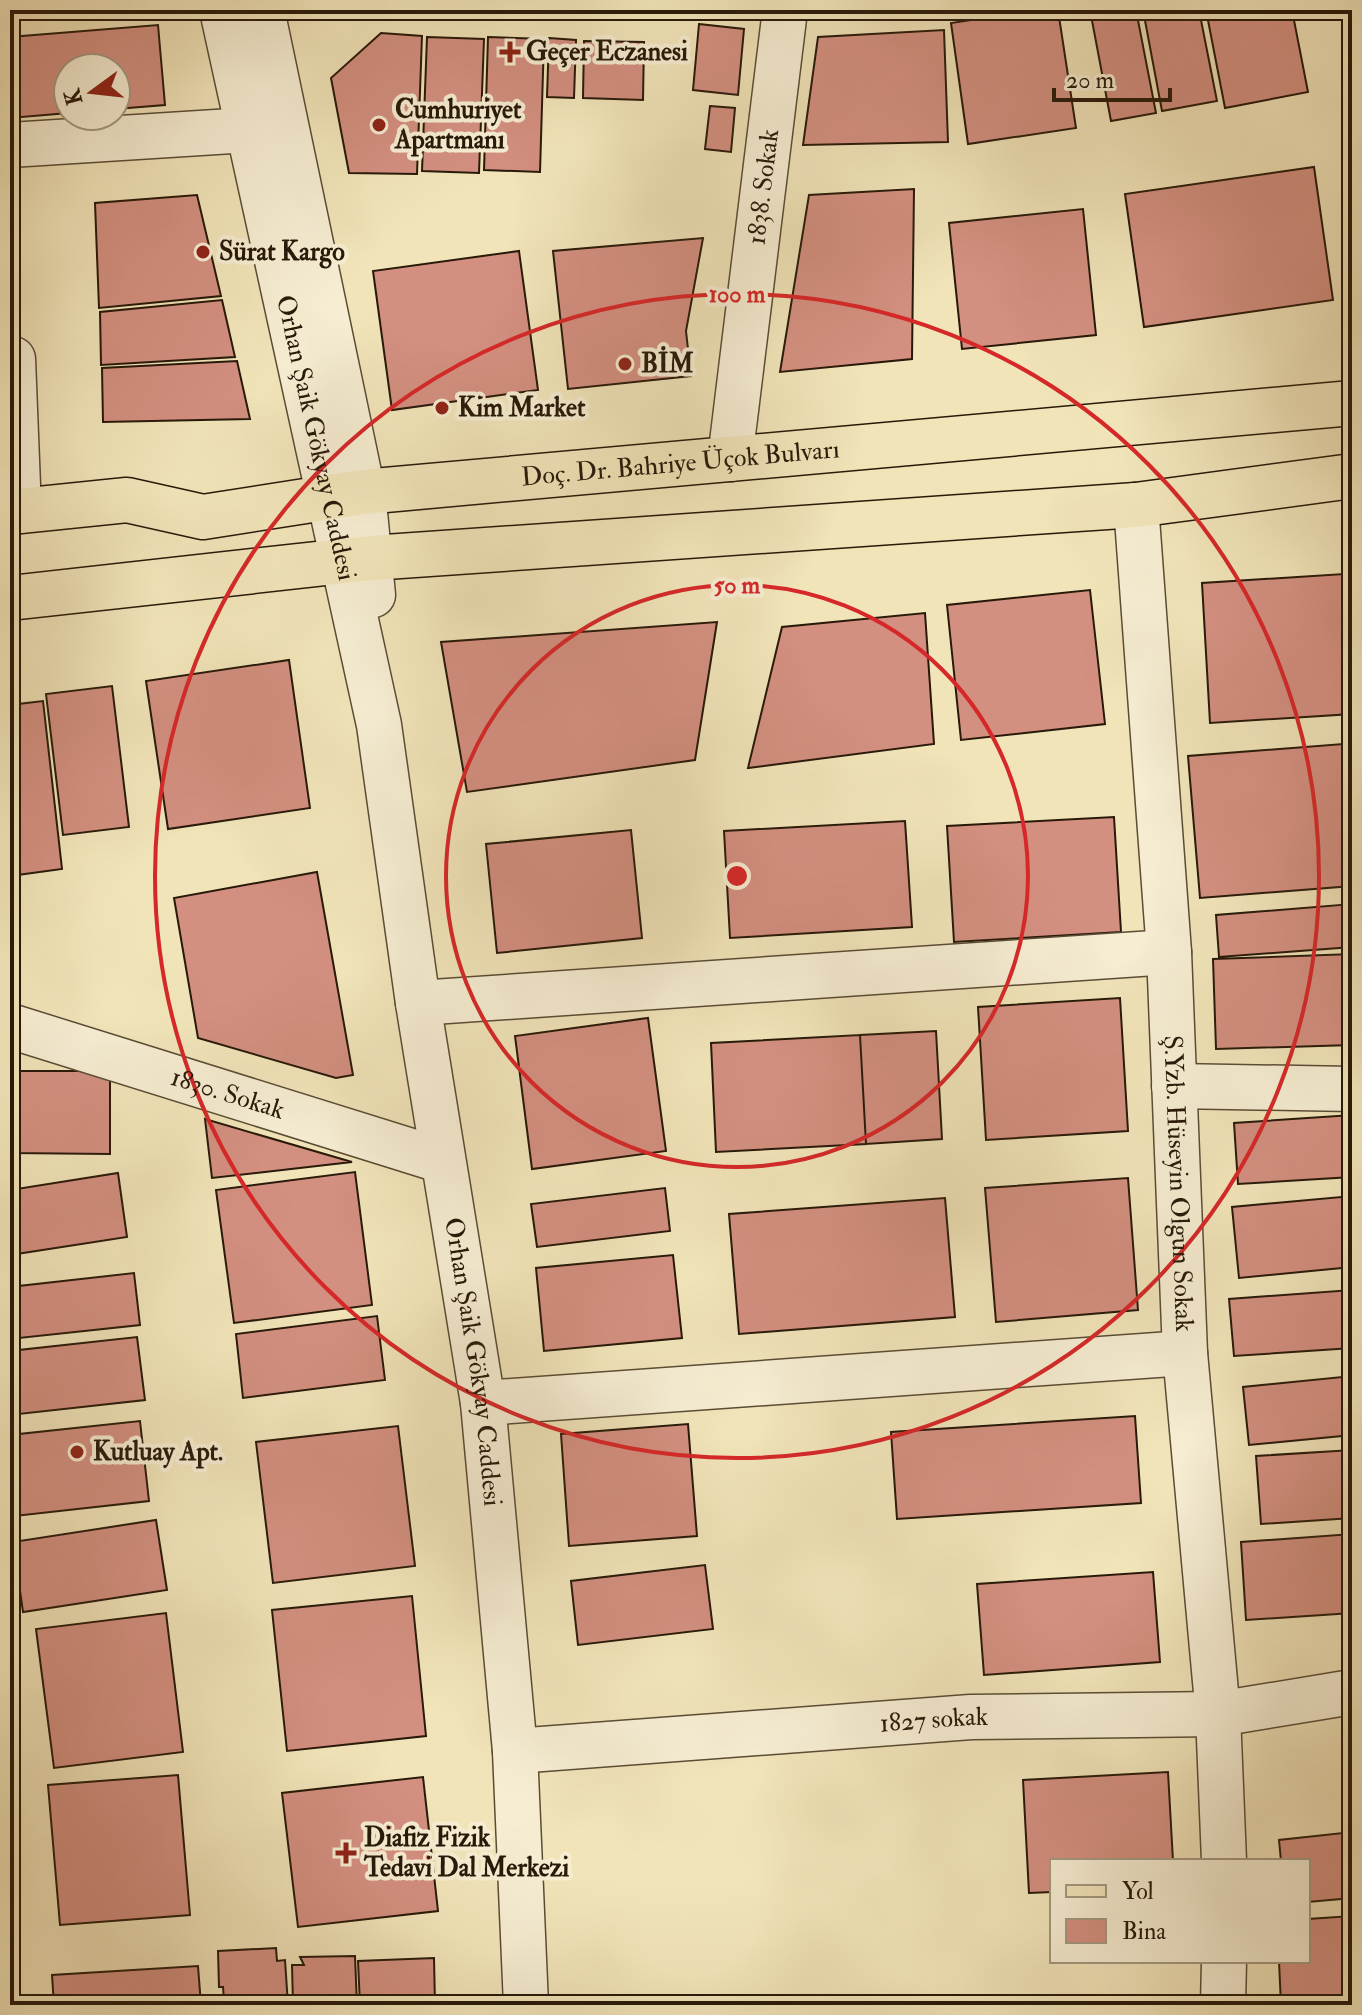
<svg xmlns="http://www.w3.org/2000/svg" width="1362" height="2015" viewBox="0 0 1362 2015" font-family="'IM FELL Double Pica',serif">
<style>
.building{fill:#d38f80;stroke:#281909;stroke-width:2}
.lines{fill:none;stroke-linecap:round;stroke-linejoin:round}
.minor-casing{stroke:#5a4c35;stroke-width:47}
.major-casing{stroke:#281909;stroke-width:47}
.minor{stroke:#f6edd2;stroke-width:44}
.major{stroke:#f1e4b9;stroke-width:44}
.ring{fill:none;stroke:#d62828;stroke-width:4}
.poi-dot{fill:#8f2418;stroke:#f6edd2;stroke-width:3}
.labels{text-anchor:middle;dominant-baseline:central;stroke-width:8;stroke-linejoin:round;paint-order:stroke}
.poi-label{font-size:26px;font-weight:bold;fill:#281909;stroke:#f6edd2;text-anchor:start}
.street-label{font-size:26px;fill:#281909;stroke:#f6edd2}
.centre{fill:#d62828;stroke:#f6edd2;stroke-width:4}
.ring-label{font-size:24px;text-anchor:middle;font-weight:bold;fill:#d62828;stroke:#f6edd2;stroke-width:8;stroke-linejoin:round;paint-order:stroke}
</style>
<rect width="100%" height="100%" fill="#f1e4b9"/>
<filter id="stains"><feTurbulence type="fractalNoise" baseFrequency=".0025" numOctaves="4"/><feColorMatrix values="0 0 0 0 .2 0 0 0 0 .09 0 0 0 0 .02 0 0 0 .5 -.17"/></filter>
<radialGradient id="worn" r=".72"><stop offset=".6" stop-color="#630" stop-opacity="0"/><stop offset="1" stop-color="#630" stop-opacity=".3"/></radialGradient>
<path class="building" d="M 1039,10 L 1058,10 L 1076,128 L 968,144 L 951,23 Z
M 1090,10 L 1136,10 L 1156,113 L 1111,121 Z
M 1143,10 L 1199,10 L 1217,101 L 1162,111 Z
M 1206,10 L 1292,10 L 1308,92 L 1225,108 Z
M 699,24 L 744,29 L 738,95 L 693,90 Z
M 158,25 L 165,105 L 116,109 L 116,68 L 68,68 L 68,113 L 10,118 L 10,37 Z
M 944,30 L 948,142 L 803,145 L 818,37 Z
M 381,33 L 422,36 L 417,174 L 349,173 L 331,78 Z
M 427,37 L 484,39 L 479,173 L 422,171 Z
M 488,37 L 544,39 L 540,172 L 484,170 Z
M 549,38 L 576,40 L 574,98 L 547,97 Z
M 584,41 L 644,42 L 643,100 L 583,98 Z
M 710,106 L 735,108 L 731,152 L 705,149 Z
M 1314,167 L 1333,300 L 1144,327 L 1125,194 Z
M 914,189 L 912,359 L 780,372 L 809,195 Z
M 197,195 L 221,296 L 99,308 L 95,203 Z
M 1083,209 L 1096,335 L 962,349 L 949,223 Z
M 703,238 L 686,331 L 691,376 L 568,389 L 553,251 Z
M 519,251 L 538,390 L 392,410 L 373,271 Z
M 222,300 L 235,357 L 101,365 L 100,312 Z
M 237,361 L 250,419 L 103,422 L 102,368 Z
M 1344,574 L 1352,714 L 1210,723 L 1202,583 Z
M 1090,590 L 1105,724 L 961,740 L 947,605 Z
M 925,613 L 934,744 L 748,768 L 782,627 Z
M 717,622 L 695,760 L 467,792 L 441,642 Z
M 289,660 L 310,808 L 168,829 L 146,681 Z
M 112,686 L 129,827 L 63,835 L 46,694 Z
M 43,701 L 62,869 L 10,876 L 10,705 Z
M 1343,744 L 1352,886 L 1200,898 L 1188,756 Z
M 1114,817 L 1121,932 L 954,942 L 947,826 Z
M 905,821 L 912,927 L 730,938 L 724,831 Z
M 631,830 L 642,938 L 497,953 L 486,844 Z
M 317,872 L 353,1075 L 336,1078 L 198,1038 L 174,898 Z
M 1352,904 L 1352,947 L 1219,957 L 1216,915 Z
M 1352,954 L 1352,1045 L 1216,1049 L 1213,959 Z
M 1120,998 L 1128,1131 L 986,1140 L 978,1007 Z
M 648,1018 L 666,1151 L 532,1169 L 515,1036 Z
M 936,1031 L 942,1139 L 866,1144 L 860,1035 Z
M 860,1035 L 866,1144 L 716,1152 L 711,1043 Z
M 10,1071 L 110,1071 L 110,1154 L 10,1153 Z
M 1352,1115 L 1352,1177 L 1238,1184 L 1234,1123 Z
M 205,1119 L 352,1162 L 212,1178 Z
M 355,1172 L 372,1305 L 234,1323 L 216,1190 Z
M 118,1173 L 127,1237 L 10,1255 L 10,1190 Z
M 1128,1178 L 1138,1310 L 996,1322 L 985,1188 Z
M 665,1188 L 670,1231 L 537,1247 L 531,1204 Z
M 1352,1196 L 1352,1267 L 1239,1278 L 1232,1207 Z
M 945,1198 L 955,1317 L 739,1334 L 729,1214 Z
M 673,1255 L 682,1338 L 544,1351 L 536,1268 Z
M 134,1273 L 140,1325 L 10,1339 L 10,1287 Z
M 1352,1290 L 1352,1348 L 1234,1356 L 1229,1299 Z
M 377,1316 L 385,1380 L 243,1398 L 236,1334 Z
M 137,1337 L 145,1400 L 10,1415 L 10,1351 Z
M 1352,1376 L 1352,1435 L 1249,1445 L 1243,1387 Z
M 1135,1416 L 1141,1503 L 897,1519 L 891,1432 Z
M 140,1421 L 149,1501 L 15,1516 L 10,1470 L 10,1435 Z
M 688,1424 L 697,1536 L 569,1546 L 561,1434 Z
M 398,1426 L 415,1566 L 273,1583 L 256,1442 Z
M 1352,1450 L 1352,1518 L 1261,1524 L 1256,1456 Z
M 156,1520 L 167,1590 L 23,1612 L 13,1542 Z
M 1352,1534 L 1352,1613 L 1246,1620 L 1241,1542 Z
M 705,1565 L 713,1629 L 578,1645 L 571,1581 Z
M 1153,1572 L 1160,1662 L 984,1675 L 977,1584 Z
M 412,1596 L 426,1736 L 287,1751 L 272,1610 Z
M 166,1613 L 183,1752 L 54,1768 L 36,1629 Z
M 1168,1772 L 1173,1861 L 1052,1861 L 1052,1892 L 1029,1893 L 1023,1780 Z
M 178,1775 L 190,1915 L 60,1925 L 48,1785 Z
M 423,1777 L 438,1911 L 298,1927 L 282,1793 Z
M 1352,1832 L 1352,1898 L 1308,1902 L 1308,1861 L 1281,1861 L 1279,1840 Z
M 1352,1916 L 1352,2005 L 1281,2005 L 1279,1961 L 1308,1961 L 1308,1919 Z
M 276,1948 L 277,1961 L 285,1960 L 288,2005 L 229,2005 L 229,2000 L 224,2000 L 223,1987 L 219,1987 L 218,1951 Z
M 355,1956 L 357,2005 L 293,2005 L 292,1965 L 304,1965 L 300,1957 Z
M 434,1958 L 435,2005 L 360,2005 L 358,1961 Z
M 198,1966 L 201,2005 L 54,2005 L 52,1975 Z"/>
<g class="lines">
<defs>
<g id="minor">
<path id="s1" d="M 222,10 L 379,725 L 418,1003 L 483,1403 L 515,1751 L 526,2005"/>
<path d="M 262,10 L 363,492 L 373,595"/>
<path d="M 10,145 L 248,130"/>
<path d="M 13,359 L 19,511"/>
<path id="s2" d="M 730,459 L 785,10"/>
<path id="s3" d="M 1136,505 L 1169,952 L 1185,1353 L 1218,1714 L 1224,1861"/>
<path d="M 418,1003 L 1169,952"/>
<path id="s4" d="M 10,1026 L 443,1161"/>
<path d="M 1174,1086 L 1352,1089"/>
<path d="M 483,1403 L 1185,1353"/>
<path id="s5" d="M 515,1751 L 971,1717 L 1218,1714 L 1352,1692"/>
<path d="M 1223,2005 L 1224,1961"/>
</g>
<g id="major">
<path id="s6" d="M 10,512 L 127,500 L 203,517 L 363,492 L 1352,403"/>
<path d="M 10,598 L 371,558 L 1136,505 L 1352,476"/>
</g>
</defs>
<use href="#minor" class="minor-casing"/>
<use href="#major" class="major-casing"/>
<use href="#minor" class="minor"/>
<use href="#major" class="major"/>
</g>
<g class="ring">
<circle cx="737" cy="876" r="291"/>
<circle cx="737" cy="876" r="582"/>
</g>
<g class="poi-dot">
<path d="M506 40h8v8h8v8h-8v8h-8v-8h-8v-8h8z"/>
<circle cx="379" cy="125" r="8"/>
<circle cx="203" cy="252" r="8"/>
<circle cx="625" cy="364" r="8"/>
<circle cx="442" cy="408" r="8"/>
<circle cx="77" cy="1452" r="8"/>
<path d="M342 1841h8v8h8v8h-8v8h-8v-8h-8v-8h8z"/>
</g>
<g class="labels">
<g class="poi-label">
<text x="526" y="52">Geçer Eczanesi</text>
<text x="395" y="110">Cumhuriyet<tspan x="395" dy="30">Apartmanı</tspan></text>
<text x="219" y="252">Sürat Kargo</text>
<text x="641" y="364">BİM</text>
<text x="458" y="408">Kim Market</text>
<text x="93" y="1452">Kutluay Apt.</text>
<text x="364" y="1838">Diafiz Fizik<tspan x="364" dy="30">Tedavi Dal Merkezi</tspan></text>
</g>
<g class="street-label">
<text stroke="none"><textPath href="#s2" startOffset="274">1838. Sokak</textPath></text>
<text stroke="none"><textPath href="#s1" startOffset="438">Orhan Şaik Gökyay Caddesi</textPath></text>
<text stroke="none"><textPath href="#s6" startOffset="676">Doç. Dr. Bahriye Üçok Bulvarı</textPath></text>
<text stroke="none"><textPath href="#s4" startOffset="228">1830. Sokak</textPath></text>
<text stroke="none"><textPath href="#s3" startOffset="680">Ş.Yzb. Hüseyin Olgun Sokak</textPath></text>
<text stroke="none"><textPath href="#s1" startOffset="1376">Orhan Şaik Gökyay Caddesi</textPath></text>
<text stroke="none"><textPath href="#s5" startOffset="420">1827 sokak</textPath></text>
</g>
</g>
<circle cx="737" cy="876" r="12" class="centre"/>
<g class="ring-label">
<text x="737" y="302">100 m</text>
<text x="737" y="593">50 m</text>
</g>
<rect width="1362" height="2015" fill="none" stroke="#f1e4b9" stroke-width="40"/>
<rect x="12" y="12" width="1338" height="1991" fill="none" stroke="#281909" stroke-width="4"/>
<rect x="20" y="20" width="1322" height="1975" fill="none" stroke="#281909" stroke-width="2"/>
<rect x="1050" y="1859" width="260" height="104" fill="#f6edd2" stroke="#a49882" stroke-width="2"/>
<rect x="1066" y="1885" width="40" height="12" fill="#f1e4b9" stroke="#a49882" stroke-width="2"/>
<text x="1122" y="1899" font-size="24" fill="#281909">Yol</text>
<rect x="1066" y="1919" width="40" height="24" fill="#d38f80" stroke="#a49882" stroke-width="2"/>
<text x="1122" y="1939" font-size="24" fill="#281909">Bina</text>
<g transform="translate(92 92) rotate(255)"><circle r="38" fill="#f6edd2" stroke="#a49882" stroke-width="2"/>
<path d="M0-6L14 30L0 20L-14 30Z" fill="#8f2418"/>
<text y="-12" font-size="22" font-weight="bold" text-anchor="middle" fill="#281909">K</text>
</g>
<path d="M1054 88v12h116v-12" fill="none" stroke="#281909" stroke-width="4"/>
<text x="1066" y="88" font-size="24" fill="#281909" stroke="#f6edd2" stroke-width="6" paint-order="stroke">20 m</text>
<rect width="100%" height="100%" filter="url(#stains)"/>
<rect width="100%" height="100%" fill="url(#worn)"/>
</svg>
